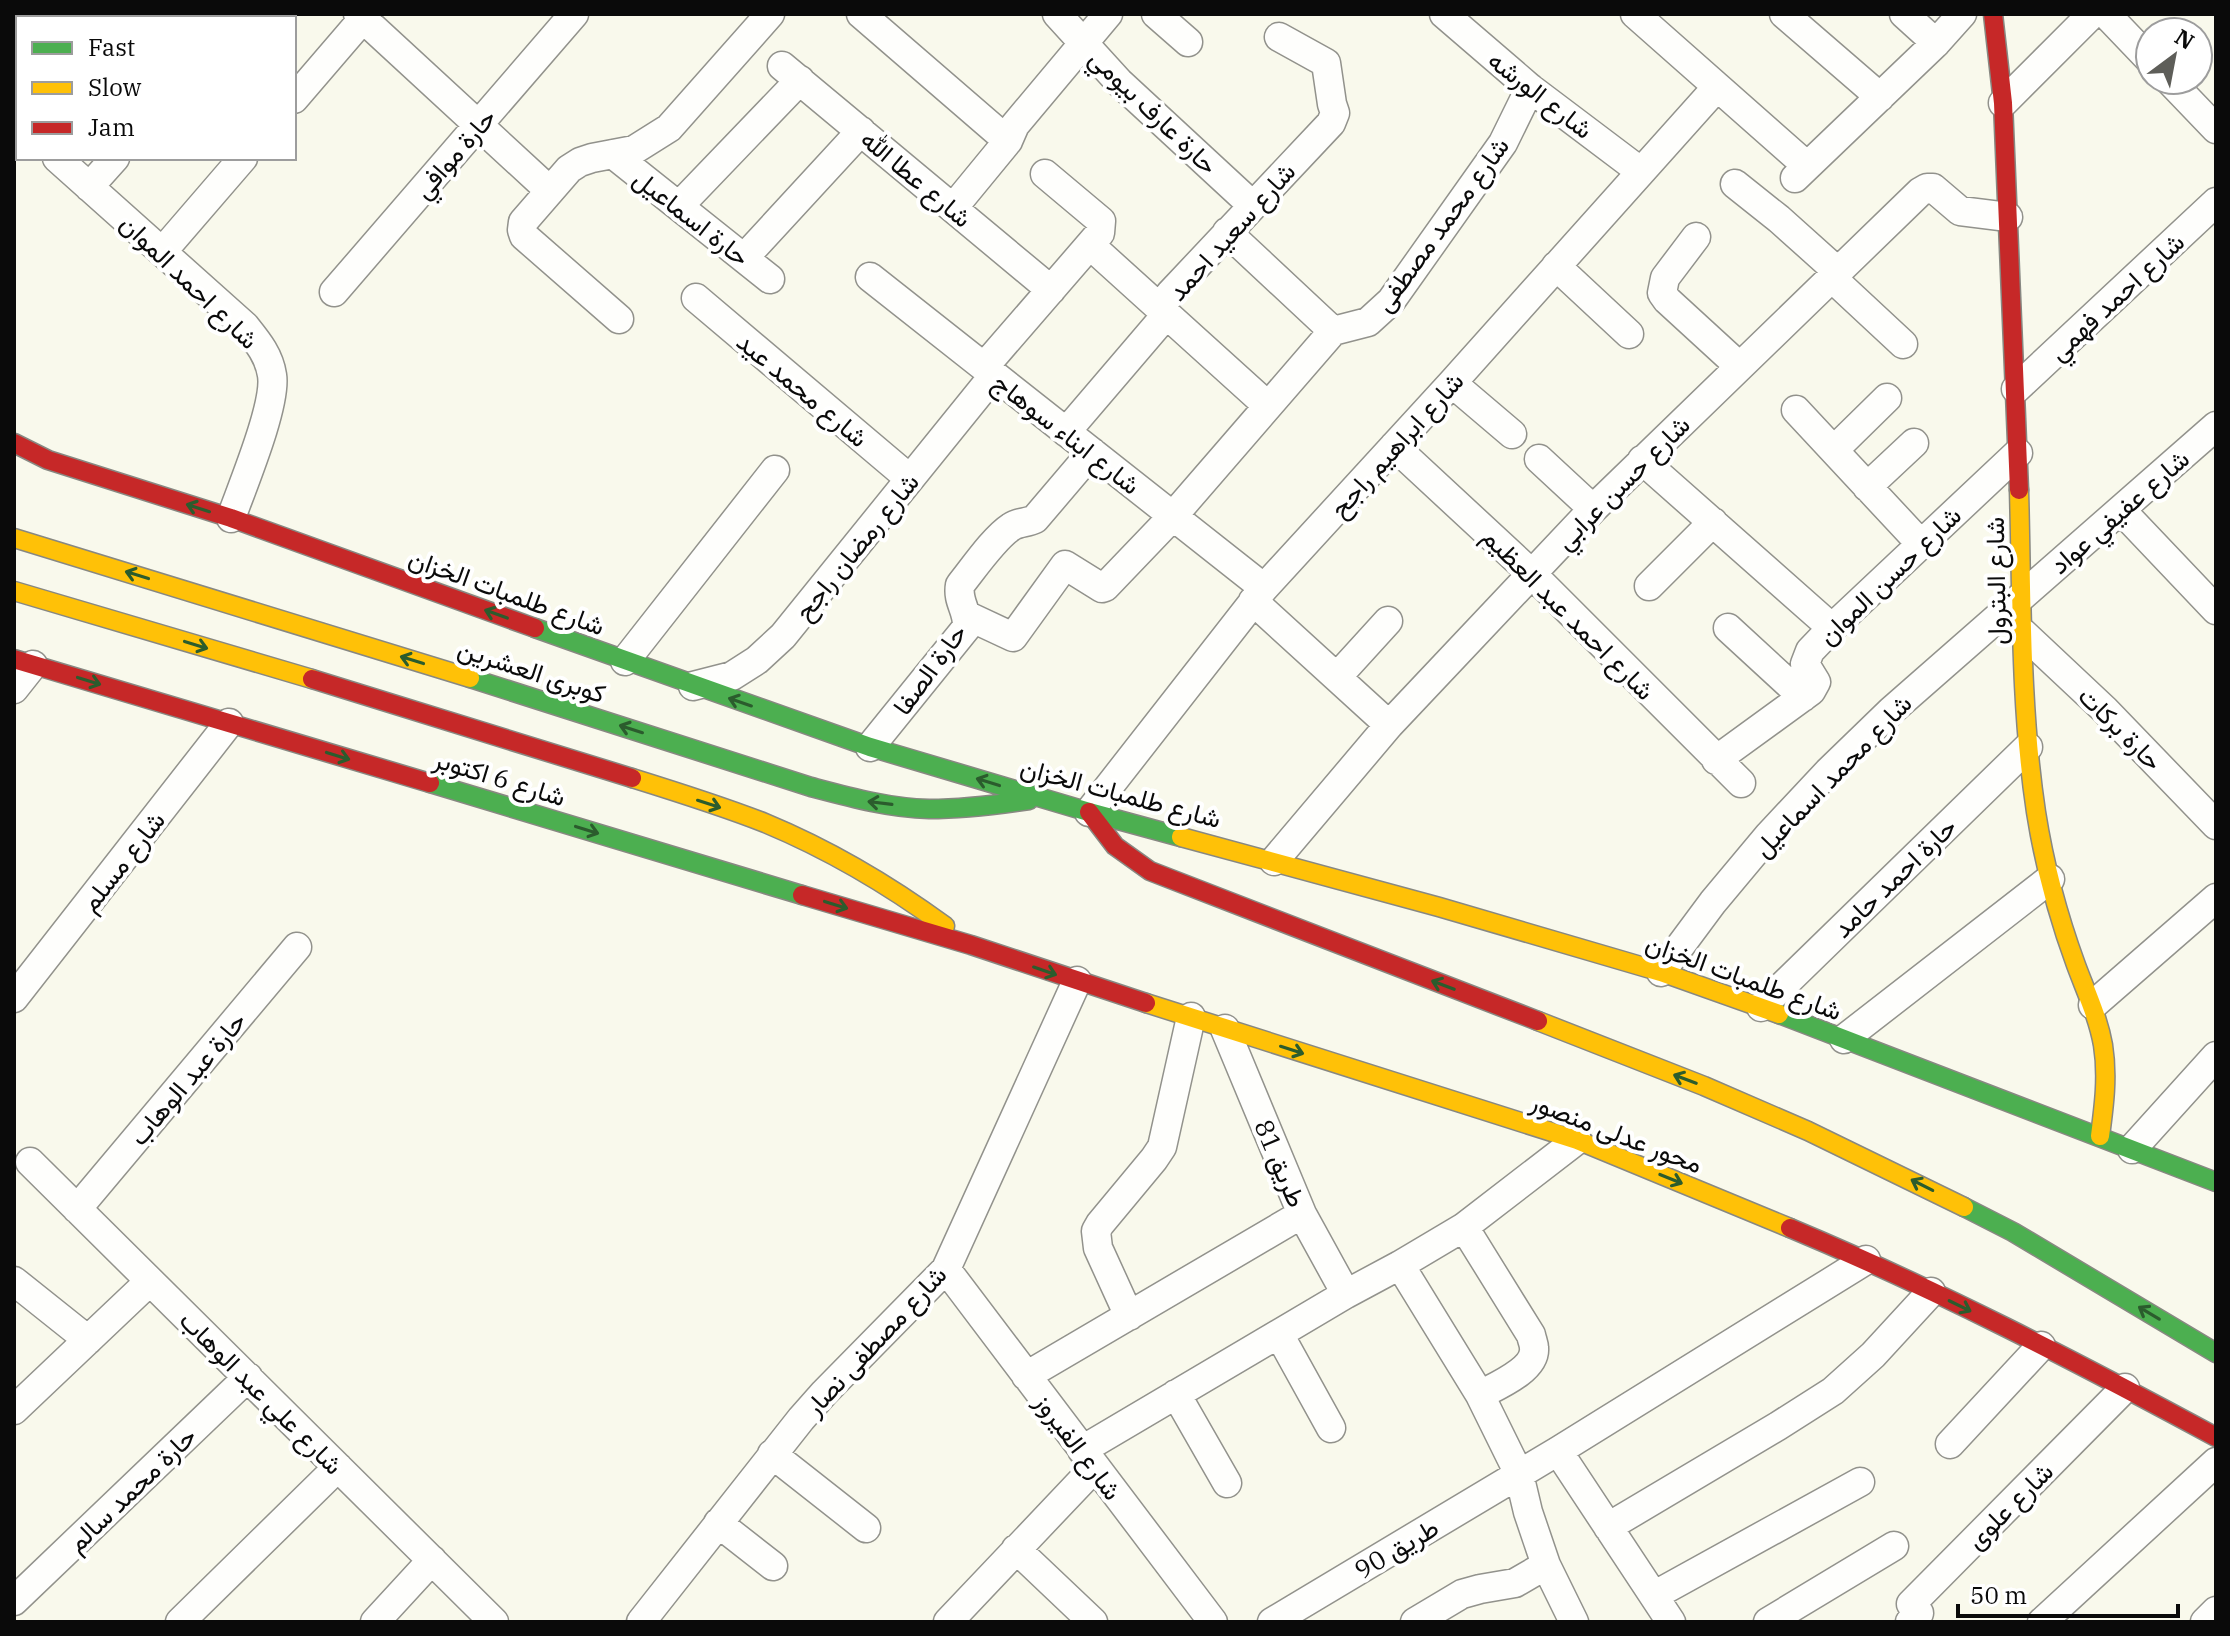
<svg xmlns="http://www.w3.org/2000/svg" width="2230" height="1636" viewBox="0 0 2230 1636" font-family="'IBM Plex Serif',Vazirmatn,serif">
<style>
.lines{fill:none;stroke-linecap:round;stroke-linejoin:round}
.street-casing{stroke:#92928c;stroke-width:31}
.fast-casing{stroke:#888882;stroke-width:21}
.slow-casing{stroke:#888882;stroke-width:21}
.jam-casing{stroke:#888882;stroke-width:21}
.street{stroke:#fefefc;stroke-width:28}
.fast{stroke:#4caf50;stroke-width:18}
.slow{stroke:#ffc107;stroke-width:18}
.jam{stroke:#c62828;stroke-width:18}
.oneway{stroke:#2b5c2d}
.labels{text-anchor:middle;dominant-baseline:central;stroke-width:8;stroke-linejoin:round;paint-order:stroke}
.street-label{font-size:26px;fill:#0a0a0a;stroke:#fff}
</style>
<rect width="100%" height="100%" fill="#f9f9ec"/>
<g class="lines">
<defs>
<path id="street" d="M 358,14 L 550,191
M 861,14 L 1008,141
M 1057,14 L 1119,82 L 1252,205
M 1156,14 L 1188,42
M 1444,14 L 1530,88 L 1640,171
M 1635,14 L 1807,166
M 1784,14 L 1880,97
M 1904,14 L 1936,43
M 2106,14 L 2150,60
M 82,18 L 86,14
M 241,18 L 245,14
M 782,66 L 1051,290
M 2169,80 L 2216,129
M 14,94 L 18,90
M 294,99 L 367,14
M 2003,103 L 2092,14
M 14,119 L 18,123
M 613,154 L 770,279
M 57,158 L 245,326 C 257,341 269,355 272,375 C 277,404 242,487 231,518
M 1795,178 L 1936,43 L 1962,14
M 1735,184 L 1779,219 L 1837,271
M 89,187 L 115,158
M 679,206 L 800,80
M 953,208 L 1008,141 L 1015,125 L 1108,14
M 1227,232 L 1333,331
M 1696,237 L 1665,278 L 1662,293 L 1667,300 L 1739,366
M 1090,245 L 1268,406
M 162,252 L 243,158
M 744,258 L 861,131
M 1556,266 L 1629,334
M 870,277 L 1264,588
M 1831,277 L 1903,344
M 334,292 L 574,14
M 696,298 L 910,479
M 619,319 L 524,236 L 522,230 L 523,222 L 569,169 L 580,162 L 592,158 L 634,150 L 669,128 L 770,14
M 984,367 L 1100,233 L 1101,221 L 1045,174
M 1452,383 L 1512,434
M 2016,389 L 2216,202
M 1796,410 L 1920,543
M 1066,432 L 1160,322 L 1164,303 L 1170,294 L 1331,123 L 1335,113 L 1332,104 L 1326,63 L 1279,37
M 1394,446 L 1532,574 L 1741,783
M 1834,450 L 1887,398
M 1539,459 L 1593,509
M 1642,460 L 1832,628
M 1867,487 L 1914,443
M 2121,510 L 2216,610
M 1649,586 L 1713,522
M 1253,601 L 1389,725
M 968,616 L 1013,637 L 1065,565 L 1102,588 L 1105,587 L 1173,516 L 1333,331 L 1368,322 L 1391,301 L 1503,143 L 1530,88
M 1728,628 L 1803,697
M 2023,633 L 2105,710 L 2216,825
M 625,661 L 775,470
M 1337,677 L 1388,621
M 693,686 L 732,676 L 757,660 L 783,636 L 994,375
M 14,689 L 33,665
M 870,747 L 967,627 C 968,610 957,602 960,585 C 973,569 994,538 1011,527 C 1018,522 1027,523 1035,519 L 1092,452
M 1716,760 L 1811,691 L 1816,682 L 1805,664 L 1810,651 L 1832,628 L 2018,453
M 1089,812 L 1264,588 L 1452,383 L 1717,87
M 1274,861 L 1389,725 L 1593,509 L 1920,192 L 1927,188 L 1933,188 L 1960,211 L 2008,217
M 1661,972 L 1713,902 L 1769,835 L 1828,772 L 1891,711 L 2216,426
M 14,998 L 229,723
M 2093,1005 L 2216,898
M 1761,1007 L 2028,747
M 1225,1029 L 1302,1214 L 1346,1294
M 1844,1039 L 2050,879
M 2132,1149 L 2216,1056
M 30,1162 L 494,1622
M 77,1209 L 297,947
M 1464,1227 L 1531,1335 C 1532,1340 1534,1344 1534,1348 C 1536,1370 1496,1386 1480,1395
M 1400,1265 L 1480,1395 L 1519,1474 L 1528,1512 L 1546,1565 L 1574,1622
M 946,1269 L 1213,1622
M 14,1281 L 88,1340
M 1129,1316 L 1098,1248 L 1096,1231 L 1100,1224 L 1154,1159 L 1162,1147 L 1191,1017
M 1279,1334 L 1331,1428
M 1026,1376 L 1302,1214
M 1176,1394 L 1227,1483
M 14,1410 L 150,1281
M 1950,1444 L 2041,1346
M 1082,1450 L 1346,1294 L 1400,1265 L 1464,1227 L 1577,1140
M 1558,1451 L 1671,1622
M 772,1454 L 866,1528
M 718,1523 L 773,1566
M 1608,1527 L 1778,1426 L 1833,1391 L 1873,1355 L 1931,1292
M 1016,1549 L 1093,1622
M 1655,1595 L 1860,1482
M 14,1601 L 248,1377
M 180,1622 L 338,1467
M 375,1622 L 432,1560
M 641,1622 L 801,1419 L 824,1393 L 946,1269 L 1077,981
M 948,1622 L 1095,1467
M 1272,1622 L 1558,1451 L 1866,1260
M 1415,1622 L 1462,1594 L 1480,1589 L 1515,1583 L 1546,1565
M 1768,1622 L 1894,1546
M 1910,1622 L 1919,1613 L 1911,1604 L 1913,1602 L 2125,1388
M 2042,1622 L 2216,1462
M 2205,1622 L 2216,1611"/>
<path id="fast" d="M 535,628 L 870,747 L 1089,812 L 1181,837
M 470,678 L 811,787 C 849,797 889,808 929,809 C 963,809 996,805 1029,800
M 430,783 L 802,895
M 1779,1014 L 2216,1182
M 1964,1207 L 2013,1232 L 2216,1353"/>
<path id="slow" d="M 2019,490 C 2022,598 2020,706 2036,812 C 2044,863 2058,916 2076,965 C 2086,992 2098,1017 2103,1045 C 2108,1076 2104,1106 2100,1136
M 14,538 L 470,678
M 14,591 L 312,679
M 632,778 C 677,792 722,806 765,823 C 830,850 889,885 945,926
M 1181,837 L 1439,907 L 1661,972 L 1779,1014
M 1146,1003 L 1577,1140 L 1790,1228
M 1538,1021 L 1704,1086 L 1808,1131 L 1964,1207"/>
<path id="jam" d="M 1993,14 L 2003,103 L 2019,490
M 14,443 L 48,460 L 231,518 L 535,628
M 14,659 L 430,783
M 312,679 L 632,778
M 1089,812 L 1115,846 L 1150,871 L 1538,1021
M 802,895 L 971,945 L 1146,1003
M 1790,1228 C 1936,1289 2077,1362 2216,1437"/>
</defs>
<use href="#street" class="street-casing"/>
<use href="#fast" class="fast-casing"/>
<use href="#slow" class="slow-casing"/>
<use href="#jam" class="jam-casing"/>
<use href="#street" class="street"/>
<use href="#fast" class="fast"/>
<use href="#slow" class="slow"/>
<use href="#jam" class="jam"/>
</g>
<defs><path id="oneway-shaft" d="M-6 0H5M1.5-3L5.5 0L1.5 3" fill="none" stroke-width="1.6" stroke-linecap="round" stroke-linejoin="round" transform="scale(2)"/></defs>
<g class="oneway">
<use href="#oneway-shaft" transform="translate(198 508) rotate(-162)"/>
<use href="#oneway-shaft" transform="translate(137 575) rotate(-163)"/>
<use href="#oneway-shaft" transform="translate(496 614) rotate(-160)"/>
<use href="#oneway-shaft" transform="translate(196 645) rotate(17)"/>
<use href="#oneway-shaft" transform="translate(412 660) rotate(-163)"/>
<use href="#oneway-shaft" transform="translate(89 681) rotate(17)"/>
<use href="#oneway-shaft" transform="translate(740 702) rotate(-161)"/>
<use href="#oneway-shaft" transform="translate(631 729) rotate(-162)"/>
<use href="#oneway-shaft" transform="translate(338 756) rotate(17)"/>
<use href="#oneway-shaft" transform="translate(988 782) rotate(-163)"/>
<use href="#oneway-shaft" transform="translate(880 803) rotate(-173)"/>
<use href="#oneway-shaft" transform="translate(709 804) rotate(18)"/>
<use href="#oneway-shaft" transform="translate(587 830) rotate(17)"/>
<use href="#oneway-shaft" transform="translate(836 905) rotate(17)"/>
<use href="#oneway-shaft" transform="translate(1045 971) rotate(19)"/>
<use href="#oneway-shaft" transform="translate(1443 985) rotate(-159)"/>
<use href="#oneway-shaft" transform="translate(1292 1050) rotate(18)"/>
<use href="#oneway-shaft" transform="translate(1685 1079) rotate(-159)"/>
<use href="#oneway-shaft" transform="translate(1671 1179) rotate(22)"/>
<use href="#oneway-shaft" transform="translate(1922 1185) rotate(-153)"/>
<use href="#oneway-shaft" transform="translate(1960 1306) rotate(26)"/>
<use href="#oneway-shaft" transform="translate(2149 1313) rotate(-149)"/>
</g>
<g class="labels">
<g class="street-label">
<text transform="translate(1541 94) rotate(38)">شارع الورشه</text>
<text transform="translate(1154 111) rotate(44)">حارة عارف بيومي</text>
<text transform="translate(454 153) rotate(-49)">حارة موافي</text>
<text transform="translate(917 178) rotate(40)">شارع عطا الله</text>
<text transform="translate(692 217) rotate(38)">حارة اسماعيل</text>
<text transform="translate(1441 224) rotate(-54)">شارع محمد مصطفى</text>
<text transform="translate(1231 231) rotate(-48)">شارع سعيد احمد</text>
<text transform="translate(190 281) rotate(44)">شارع احمد الموان</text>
<text transform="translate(2116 296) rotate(-43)">شارع احمد فهمي</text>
<text transform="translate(803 389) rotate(40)">شارع محمد عيد</text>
<text transform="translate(1067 433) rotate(38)">شارع ابناء سوهاج</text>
<text transform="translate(1396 444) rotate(-48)">شارع ابراهيم راجح</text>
<text transform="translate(1622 482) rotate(-45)">شارع حسن عرابي</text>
<text transform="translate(2119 511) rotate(-41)">شارع عفيفي عواد</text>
<text transform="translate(856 546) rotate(-51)">شارع رمضان راجح</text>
<text transform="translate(1889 575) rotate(-44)">شارع حسن الموان</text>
<text transform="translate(1995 581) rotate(-91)">شارع البترول</text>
<text transform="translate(507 591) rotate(20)">شارع طلمبات الخزان</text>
<text transform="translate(1569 613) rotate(45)">شارع احمد عبد العظيم</text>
<text transform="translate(929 669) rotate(-54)">حارة الصفا</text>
<text transform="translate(532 670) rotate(18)">كوبرى العشرين</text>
<text transform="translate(2121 728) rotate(45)">حارة بركات</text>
<text transform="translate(1832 775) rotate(-46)">شارع محمد اسماعيل</text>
<text transform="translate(500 777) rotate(17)">شارع 6 اكتوبر</text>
<text transform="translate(1121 792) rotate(15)">شارع طلمبات الخزان</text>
<text transform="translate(122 861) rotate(-52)">شارع مسلم</text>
<text transform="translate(1894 877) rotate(-44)">حارة احمد حامد</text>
<text transform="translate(1744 976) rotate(20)">شارع طلمبات الخزان</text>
<text transform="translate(187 1078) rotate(-50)">حارة عبد الوهاب</text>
<text transform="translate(1617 1132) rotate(21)">محور عدلى منصور</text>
<text transform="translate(1281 1163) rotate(67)">طريق 81</text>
<text transform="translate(875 1340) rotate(-47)">شارع مصطفى نصار</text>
<text transform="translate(262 1392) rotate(45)">شارع علي عبد الوهاب</text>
<text transform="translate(1079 1446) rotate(53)">شارع الفيروز</text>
<text transform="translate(131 1489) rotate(-44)">حارة محمد سالم</text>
<text transform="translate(2009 1505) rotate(-45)">شارع علوى</text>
<text transform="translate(1396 1548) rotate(-31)">طريق 90</text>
</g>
</g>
<rect width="2230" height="1636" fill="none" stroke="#0a0a0a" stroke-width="32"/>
<rect x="16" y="16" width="280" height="144" fill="#ffffff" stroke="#9d9d9d" stroke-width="2"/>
<rect x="32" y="42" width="40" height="12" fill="#4caf50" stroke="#9d9d9d" stroke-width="2"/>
<text x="88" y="56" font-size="24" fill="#0a0a0a">Fast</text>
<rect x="32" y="82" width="40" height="12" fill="#ffc107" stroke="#9d9d9d" stroke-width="2"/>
<text x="88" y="96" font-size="24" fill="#0a0a0a">Slow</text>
<rect x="32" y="122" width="40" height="12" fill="#c62828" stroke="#9d9d9d" stroke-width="2"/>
<text x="88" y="136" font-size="24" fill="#0a0a0a">Jam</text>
<g transform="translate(2174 56) rotate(32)"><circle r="38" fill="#ffffff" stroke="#9d9d9d" stroke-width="2"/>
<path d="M0-6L14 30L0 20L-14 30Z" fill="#5e5e59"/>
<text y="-12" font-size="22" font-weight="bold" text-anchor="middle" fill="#0a0a0a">N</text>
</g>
<path d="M1958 1604v12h220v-12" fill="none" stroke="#0a0a0a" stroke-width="4"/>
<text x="1970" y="1604" font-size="24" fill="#0a0a0a" stroke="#ffffff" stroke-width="6" paint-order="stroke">50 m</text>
</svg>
